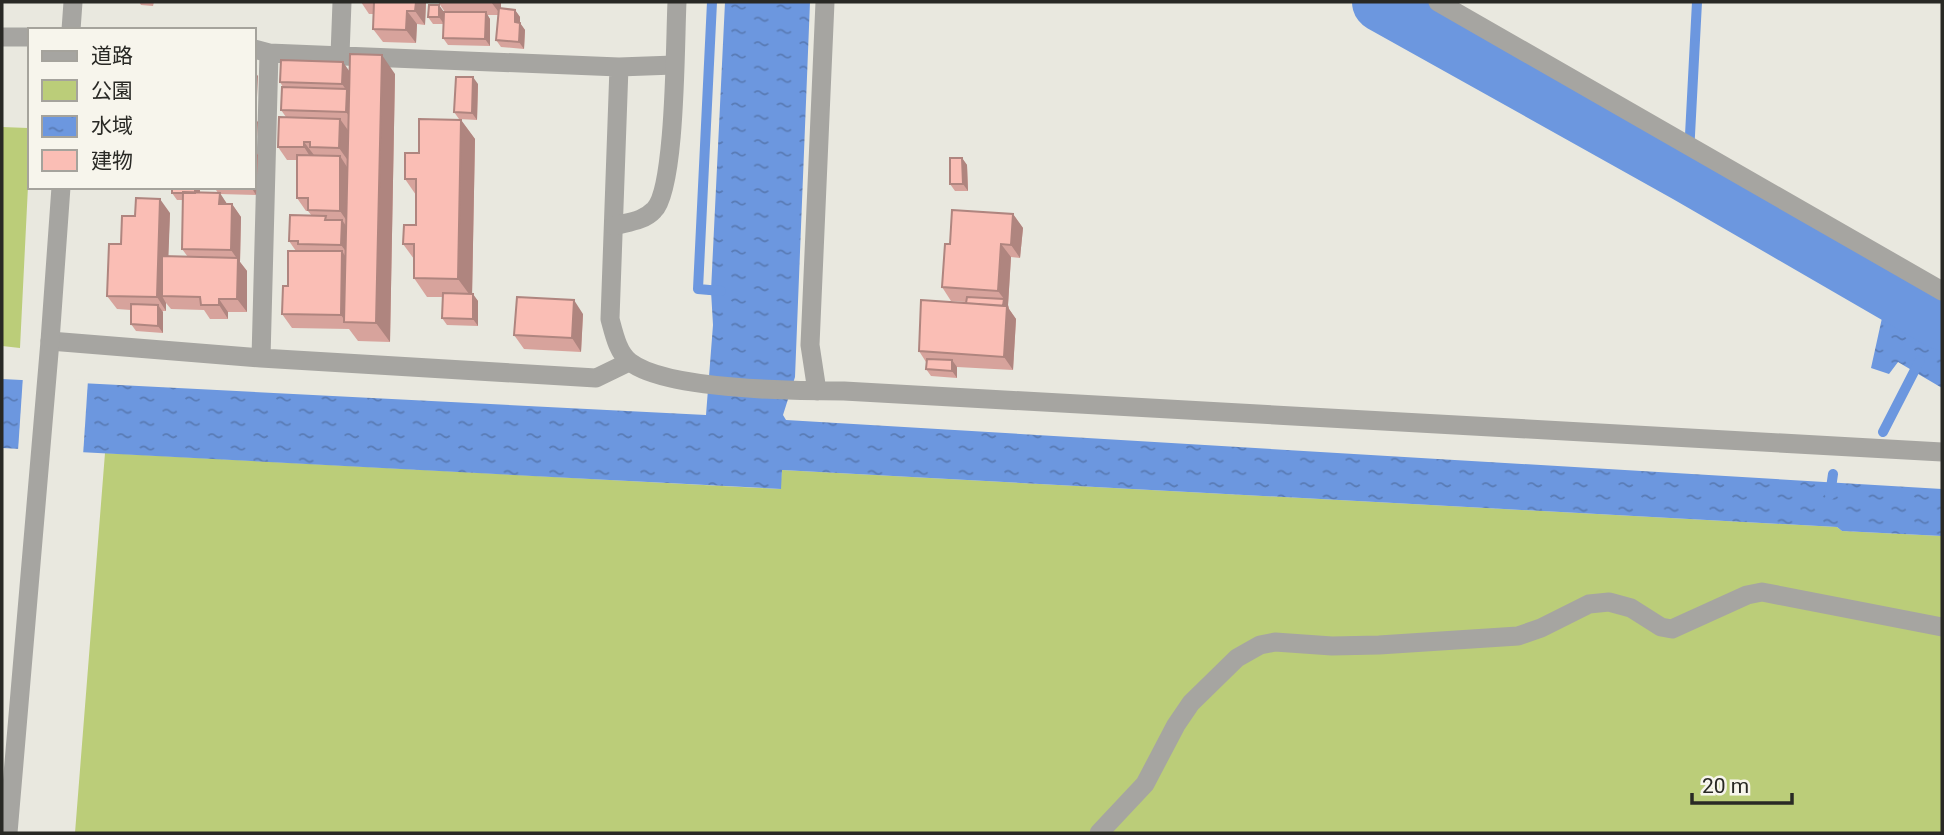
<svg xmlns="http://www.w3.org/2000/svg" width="1944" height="835" viewBox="0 0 1944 835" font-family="Roboto,'Noto Sans JP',sans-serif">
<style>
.green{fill:#bbcd79}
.water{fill:url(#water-ripples)}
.pier{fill:#e9e8df}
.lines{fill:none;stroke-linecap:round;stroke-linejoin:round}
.stream{stroke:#6c97df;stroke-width:10}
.river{stroke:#6c97df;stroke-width:60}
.service{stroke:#a6a5a1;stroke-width:19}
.minor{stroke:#a6a5a1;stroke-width:19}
.tertiary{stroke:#a6a5a1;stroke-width:19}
.wall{fill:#d7a39c}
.shaded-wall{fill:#af857f}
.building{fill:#fabeb5;stroke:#af857f;stroke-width:2}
</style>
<defs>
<pattern id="water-ripples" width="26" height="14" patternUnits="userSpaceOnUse" patternTransform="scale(1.75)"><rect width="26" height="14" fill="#6c97df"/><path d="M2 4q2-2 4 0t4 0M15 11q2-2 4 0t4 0" fill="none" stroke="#597bb5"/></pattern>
</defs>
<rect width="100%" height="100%" fill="#e9e8df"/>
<path class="green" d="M 2,127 L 28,128 L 29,166 L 20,348 L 2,346 Z
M 105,453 L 780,489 L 782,470 L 1837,527 L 1842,531 L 1942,536 L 1942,833 L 75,833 Z"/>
<path class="water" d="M 725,2 L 810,2 L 795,377 L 783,415 L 786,420 L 1942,489 L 1942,536 L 1842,531 L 1837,527 L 782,470 L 781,489 L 2,448 L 2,379 L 706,415 L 713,325 L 711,291 Z
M 1875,266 L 1942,306 L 1942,388 L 1898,362 L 1889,374 L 1871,368 L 1882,318 L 1864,287 Z"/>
<path class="pier" d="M 23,376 L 88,380 L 83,456 L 18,451 Z"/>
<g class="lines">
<path class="stream" d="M 712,2 L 698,289 L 721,291
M 1688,173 L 1697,2
M 1883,432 L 1920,360
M 1830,495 L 1833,474"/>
<path class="river" d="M 1382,2 L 1688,173 L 1942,320"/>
<path class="service" d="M 1099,833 L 1145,784 L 1176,725 L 1191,703 L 1237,658 L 1260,645 L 1275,642 L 1332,646 L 1379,645 L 1518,636 L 1541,628 L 1589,604 L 1609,602 L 1631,608 L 1661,627 L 1672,629 L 1747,595 L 1762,592 L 1942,627"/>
<path class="minor" d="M 1438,2 L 1942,291
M 2,37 L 30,37
M 254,49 L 269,53 L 619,67 L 674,65
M 340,55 L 342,2
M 619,67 L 610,319 C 614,334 618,353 630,362 C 666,390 797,391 844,391 L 1942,452
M 50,341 L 261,358 L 596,378 L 629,362
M 261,358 L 269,53
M 817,391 L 810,345 L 825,2"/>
<path class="tertiary" d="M 71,30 L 73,2
M 614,226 C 628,222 644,221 654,210 C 676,189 675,39 677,2
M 8,833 L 50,341 L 61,187"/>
</g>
<path class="wall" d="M 139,2 L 154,2 L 153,6 L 141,5 Z
M 361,2 L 426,2 L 425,25 L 417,24 L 416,43 L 383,42 L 373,29 L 374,14 L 369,14 Z
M 438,2 L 501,2 L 501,8 L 515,10 L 520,17 L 520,23 L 525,30 L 524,49 L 501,47 L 496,40 L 498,15 L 487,15 L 490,19 L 490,46 L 448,45 L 443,38 L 444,24 L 433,24 L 428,17 L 445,12 Z
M 350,71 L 395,74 L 390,342 L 358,341 L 349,329 L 292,328 L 282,314 L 296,251 L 289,241 L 312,216 L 308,211 L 306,211 L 297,198 L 297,160 L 287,160 L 278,147 L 286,117 L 281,110 L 283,87 L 280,82 Z
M 478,84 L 477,120 L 459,119 L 454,112 Z
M 461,120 L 475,139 L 472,294 L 478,301 L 478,326 L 447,325 L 442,318 L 443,297 L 427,297 L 414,278 L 414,259 L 403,244 L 416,225 L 416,195 L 405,179 L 419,153 Z
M 254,149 L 258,155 L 256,195 L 220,194 L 227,204 L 232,204 L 241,217 L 240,262 L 247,271 L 247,312 L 228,312 L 228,319 L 210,319 L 204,310 L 171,309 L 166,303 L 166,311 L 162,311 L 163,312 L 163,333 L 136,331 L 131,324 L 131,310 L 117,309 L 107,296 L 121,244 L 135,216 L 170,213 L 168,256 L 188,257 L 182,249 L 183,200 L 177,200 L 172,193 L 172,187 L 198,187 L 200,190 L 200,193 L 218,193 L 214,187 L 254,187 Z
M 962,158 L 967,165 L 968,191 L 955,191 L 950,184 Z
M 1013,214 L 1023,228 L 1020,258 L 1011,257 L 1008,305 L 1009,309 L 1016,319 L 1013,370 L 957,367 L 957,378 L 931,376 L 926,369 L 926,362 L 919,351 L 966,303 L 966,302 L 951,301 L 942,287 L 950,244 Z
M 583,314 L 581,352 L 524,349 L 514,335 Z"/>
<path class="shaded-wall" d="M 416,2 L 426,2 L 425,25 L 415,11 Z
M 491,2 L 501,2 L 501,15 Z
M 439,5 L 444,12 L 444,24 L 439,17 Z
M 515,10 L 520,17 L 520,27 L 520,23 L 525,30 L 524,49 L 519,42 L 515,22 Z
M 407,11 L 417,24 L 416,43 L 406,30 Z
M 486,12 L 490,19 L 490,46 L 485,39 Z
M 382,55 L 395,74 L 390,342 L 376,323 Z
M 343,62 L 352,75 L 356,125 L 346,112 L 347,91 L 342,84 Z
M 254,71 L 258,76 L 256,118 L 254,115 Z
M 473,77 L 478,84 L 477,120 L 472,113 Z
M 254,117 L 258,122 L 257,137 L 254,133 Z
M 340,119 L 350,133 L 349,162 L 339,148 Z
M 461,120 L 475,139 L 472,298 L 458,279 Z
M 304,142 L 314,155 L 313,161 L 304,147 Z
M 254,149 L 258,155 L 256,195 L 251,187 L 254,187 Z
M 340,156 L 349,170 L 349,224 L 340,211 Z
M 962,158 L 967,165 L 968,191 L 963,184 Z
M 195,187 L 198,187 L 200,190 L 200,201 L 195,194 Z
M 220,193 L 229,207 L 219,204 Z
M 160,199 L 170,213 L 167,296 L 162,296 L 166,303 L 166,311 L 157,297 Z
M 232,204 L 241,217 L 240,262 L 247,271 L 247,312 L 237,299 L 238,260 L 231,250 Z
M 1013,214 L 1023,228 L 1020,258 L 1011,245 Z
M 342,220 L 351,233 L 351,258 L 341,245 Z
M 1001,244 L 1011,257 L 1008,305 L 1009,309 L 1016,319 L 1013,370 L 1004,357 L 1004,299 L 998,291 Z
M 342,251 L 351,265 L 346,322 L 341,315 Z
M 473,294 L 478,301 L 478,326 L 473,319 Z
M 219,299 L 228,312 L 228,319 L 219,305 Z
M 574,300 L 583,314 L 581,352 L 572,338 Z
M 158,305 L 163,312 L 163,333 L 158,326 Z
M 952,360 L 957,367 L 957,378 L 952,371 Z"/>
<path class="building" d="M 374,2 L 416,2 L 415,11 L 407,11 L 406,30 L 373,29 Z
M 429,5 L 439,5 L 439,17 L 428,17 Z
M 499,8 L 515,10 L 515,22 L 520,23 L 519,42 L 496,40 Z
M 444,12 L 486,12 L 485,39 L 443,38 Z
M 350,54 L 382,55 L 376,323 L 344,322 Z
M 281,60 L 343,62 L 342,84 L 280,82 Z
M 456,77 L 473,77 L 472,113 L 454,112 Z
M 282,87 L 347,89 L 346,112 L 281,110 Z
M 279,117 L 340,119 L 339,148 L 310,147 L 310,142 L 304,142 L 304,147 L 278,147 Z
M 419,119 L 461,120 L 458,279 L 414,278 L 414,244 L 403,244 L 404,225 L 416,225 L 416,179 L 405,179 L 405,153 L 419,153 Z
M 297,155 L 340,156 L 340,211 L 308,210 L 308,198 L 297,198 Z
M 950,158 L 962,158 L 963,184 L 950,184 Z
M 172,187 L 195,187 L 195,193 L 172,193 Z
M 183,192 L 220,193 L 219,204 L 232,204 L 231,250 L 182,249 Z
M 136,198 L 160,199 L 157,297 L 107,296 L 109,244 L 121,244 L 122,216 L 135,216 Z
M 952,210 L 1013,214 L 1011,245 L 1001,244 L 998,291 L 942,287 L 945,244 L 950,244 Z
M 290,215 L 326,216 L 325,220 L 342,220 L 341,245 L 298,244 L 298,241 L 289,241 Z
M 288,251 L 342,251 L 341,315 L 282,314 L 283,286 L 288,286 Z
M 162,256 L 238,258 L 237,299 L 219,299 L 219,305 L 201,305 L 200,297 L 162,296 Z
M 443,293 L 473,294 L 473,319 L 442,318 Z
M 517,297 L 574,300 L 572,338 L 514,335 Z
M 967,297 L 1004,299 L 1003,306 L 966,303 Z
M 921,300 L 1007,306 L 1004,357 L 919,351 Z
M 131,304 L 158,305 L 158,326 L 131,324 Z
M 927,359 L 952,360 L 952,371 L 926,369 Z"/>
<rect width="1944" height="835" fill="none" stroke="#292925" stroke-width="7"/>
<rect x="28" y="28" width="228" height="161" fill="#f7f5ec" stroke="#a5a39c" stroke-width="2"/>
<rect x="42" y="51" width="35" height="10" fill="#a6a5a1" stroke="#a5a39c" stroke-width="2"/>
<text x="91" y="63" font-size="21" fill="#292925">道路</text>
<rect x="42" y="80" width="35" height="21" fill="#bbcd79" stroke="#a5a39c" stroke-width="2"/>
<text x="91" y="98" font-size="21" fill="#292925">公園</text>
<rect x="42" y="116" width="35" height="21" fill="url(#water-ripples)" stroke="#a5a39c" stroke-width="2"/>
<text x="91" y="133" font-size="21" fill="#292925">水域</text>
<rect x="42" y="150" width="35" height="21" fill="#fabeb5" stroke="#a5a39c" stroke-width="2"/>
<text x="91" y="168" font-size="21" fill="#292925">建物</text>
<path d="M1692 793v10h100v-10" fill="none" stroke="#292925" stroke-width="3.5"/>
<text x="1702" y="793" font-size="21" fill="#292925" stroke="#f7f5ec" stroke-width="5" paint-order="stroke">20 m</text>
</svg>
